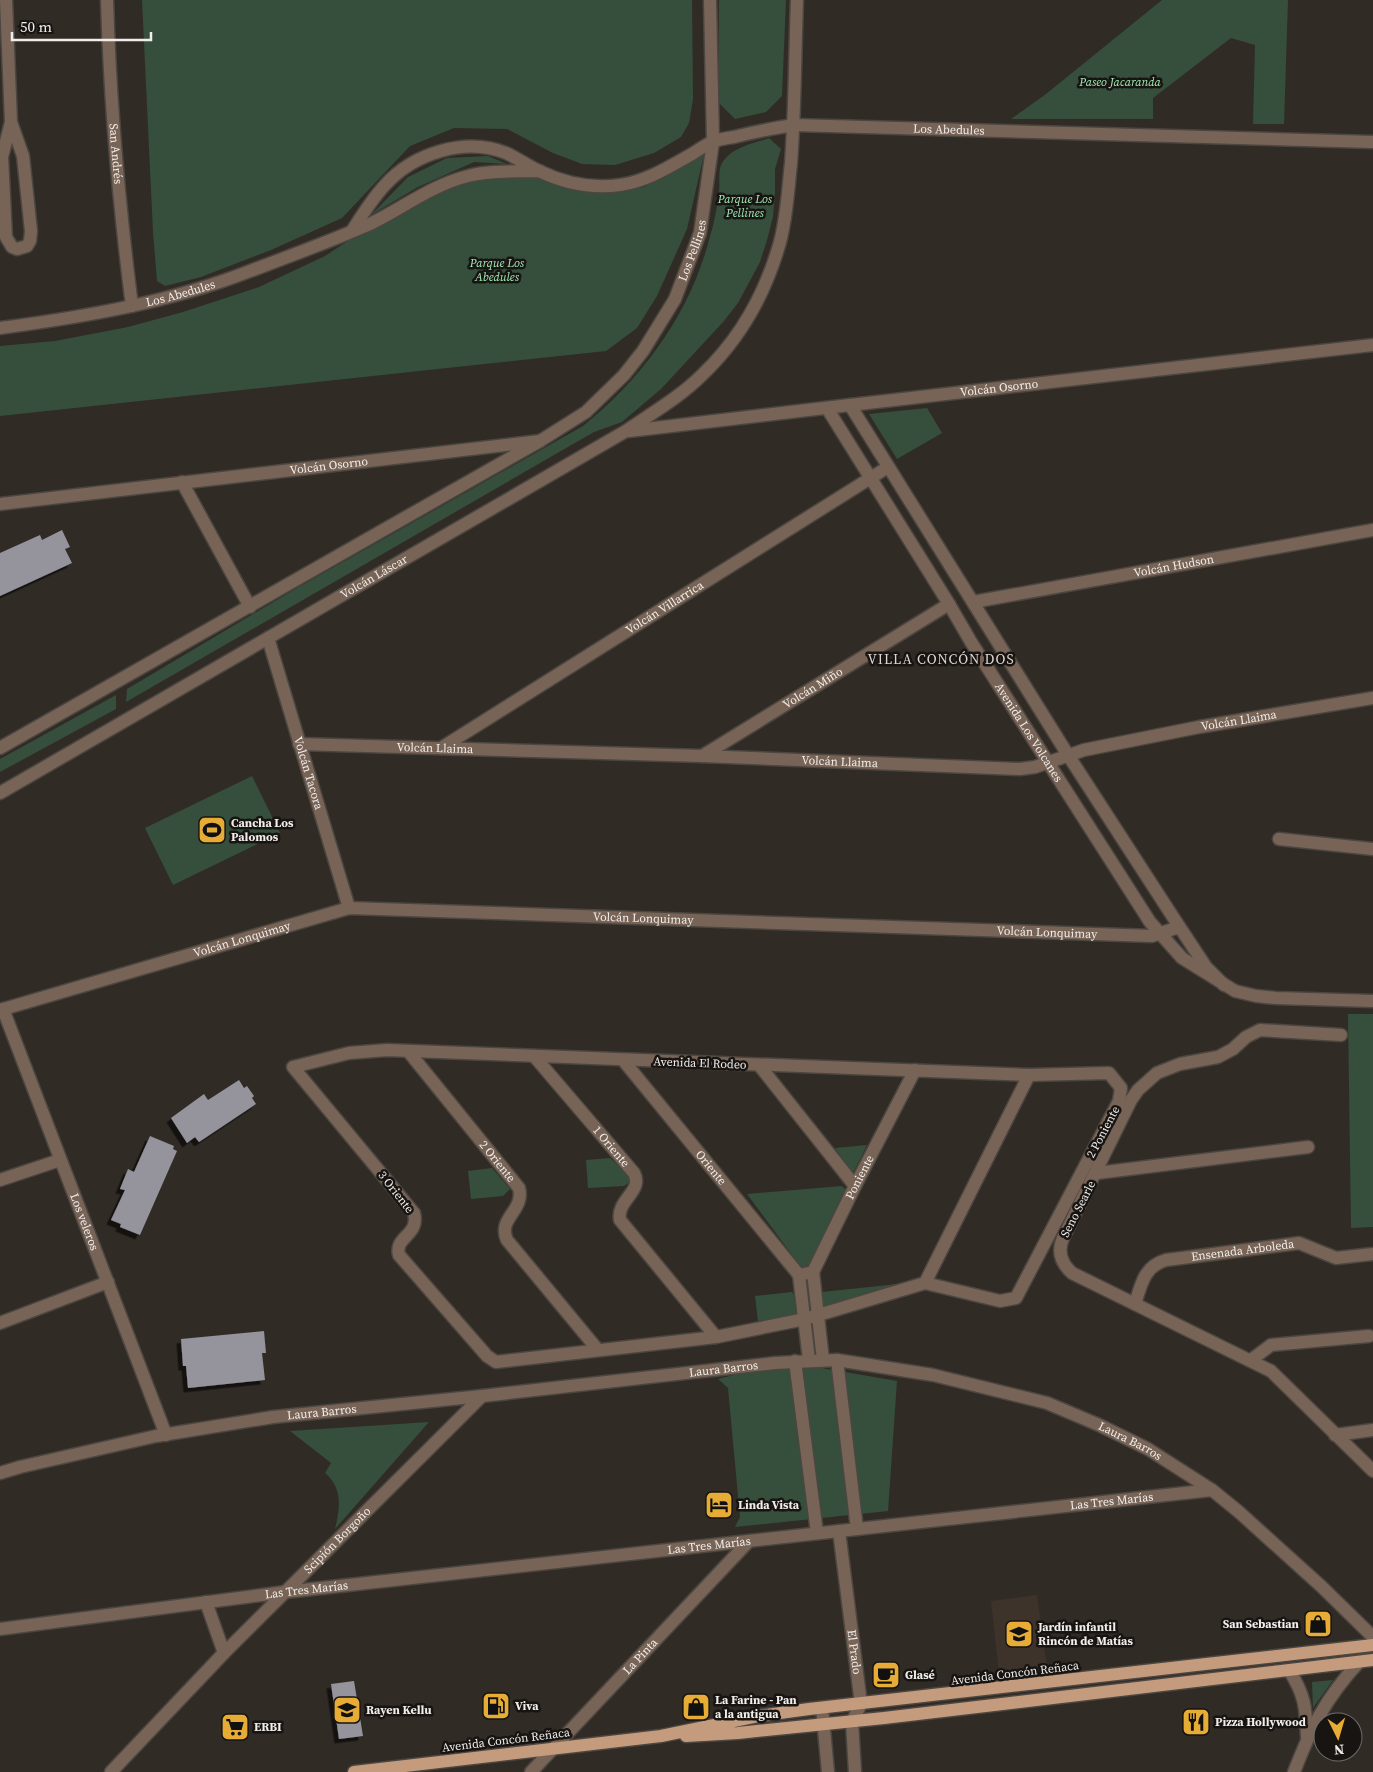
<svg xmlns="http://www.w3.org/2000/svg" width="1373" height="1772" viewBox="0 0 1373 1772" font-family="'Source Serif 4',serif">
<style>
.built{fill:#3e332a}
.green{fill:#354f3c}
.building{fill:#95939c;filter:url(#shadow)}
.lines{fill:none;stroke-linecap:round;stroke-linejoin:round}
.minor-casing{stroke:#4c4641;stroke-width:15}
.tertiary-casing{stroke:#4c4641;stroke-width:15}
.primary-casing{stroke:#4c4641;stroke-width:15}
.minor{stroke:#786456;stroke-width:12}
.tertiary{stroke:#786456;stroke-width:12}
.primary{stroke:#c49b7d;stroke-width:12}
.labels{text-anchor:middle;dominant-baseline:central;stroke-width:5;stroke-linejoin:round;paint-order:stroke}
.park-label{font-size:12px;font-style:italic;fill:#a0ecb5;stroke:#171412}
.street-label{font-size:12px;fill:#f1edea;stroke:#171412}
.poi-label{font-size:12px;font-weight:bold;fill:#f1edea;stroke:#171412;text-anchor:start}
.neighbourhood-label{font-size:14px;letter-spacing:1px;fill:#ddd5cf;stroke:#171412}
</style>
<defs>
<filter id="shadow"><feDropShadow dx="-4.5" dy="4.5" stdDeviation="0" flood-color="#0009"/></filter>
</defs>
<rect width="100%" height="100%" fill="#312b26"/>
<path class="built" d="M 1037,1595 L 1047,1668 L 999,1673 L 991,1601 Z"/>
<path class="green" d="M 142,0 L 692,0 L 693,99 L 689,123 L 681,137 L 654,153 L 615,165 L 582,164 L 553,153 L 507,129 L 454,128 L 410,146 L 342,218 L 271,250 L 201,277 L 165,286 L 157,281 L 153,232 Z
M 719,0 L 786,0 L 782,96 L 766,112 L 735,119 L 718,102 Z
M 1162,0 L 1288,0 L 1284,124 L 1253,124 L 1255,45 L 1231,38 L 1153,98 L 1153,119 L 1011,119 L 1046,94 Z
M 769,138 L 781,149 L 775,169 L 775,193 L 773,217 L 767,240 L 760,262 L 738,303 L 724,321 L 661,389 L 622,422 L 594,432 L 126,702 L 127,689 L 297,588 L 583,426 C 642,379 690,313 709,240 C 714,224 717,208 719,192 C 720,184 718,172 721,165 C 730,147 752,144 769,138 Z
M 704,154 L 687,229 L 657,296 L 637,328 L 606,351 L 0,416 L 0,346 L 55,341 L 128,327 L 183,312 L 259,287 L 325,256 L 357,235 L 378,228 L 423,200 L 441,192 L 483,178 L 519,176 L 537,178 L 573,190 L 594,193 L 620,191 L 644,187 Z
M 488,156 L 507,164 L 474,162 L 418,187 L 371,215 L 408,177 L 447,158 Z
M 927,408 L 942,433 L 897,459 L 869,414 Z
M 116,695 L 116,709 L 0,772 L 0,759 Z
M 252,776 L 280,833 L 173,885 L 145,828 Z
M 1348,1014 L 1373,1014 L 1373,1227 L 1351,1228 Z
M 867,1145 L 853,1173 L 835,1148 Z
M 610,1158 L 628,1174 L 630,1182 L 624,1186 L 588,1188 L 586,1160 Z
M 492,1168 L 510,1189 L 503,1196 L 471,1199 L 468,1171 Z
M 842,1186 L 846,1190 L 808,1267 L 813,1312 L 808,1313 L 801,1267 L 747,1194 Z
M 907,1283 L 824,1307 L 822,1292 Z
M 792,1292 L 794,1295 L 797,1316 L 758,1321 L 755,1296 Z
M 816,1367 L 897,1381 L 888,1511 L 735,1527 L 740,1517 L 728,1388 L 718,1379 L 746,1372 Z
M 429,1422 L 335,1529 C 340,1508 343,1488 325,1473 L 331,1463 L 290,1431 Z
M 1333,1680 L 1313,1708 L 1312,1682 Z"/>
<path class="building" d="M 62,530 L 70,547 L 65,549 L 72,563 L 0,596 L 0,553 L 40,535 L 42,540 Z
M 239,1080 L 244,1088 L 247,1086 L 254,1096 L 252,1098 L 256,1104 L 199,1142 L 195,1137 L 187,1143 L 171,1118 L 204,1094 L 208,1100 Z
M 150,1136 L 174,1146 L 173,1149 L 177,1151 L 140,1235 L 120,1227 L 121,1224 L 111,1220 L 125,1190 L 120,1189 L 128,1169 L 134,1172 Z
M 264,1331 L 266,1353 L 262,1353 L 265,1380 L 188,1388 L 186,1366 L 183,1366 L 181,1339 Z
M 354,1681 L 363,1736 L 339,1739 L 331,1684 Z"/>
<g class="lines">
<defs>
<g id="minor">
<path d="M 6,0 L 11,122 L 2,157 L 6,237 L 12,247 L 17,249 L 27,246 L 30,241 L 31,231 L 23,156 L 11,122"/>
<path id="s1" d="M 107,0 C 110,102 119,205 132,306"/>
<path id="s2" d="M 794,125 L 1373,142"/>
<path id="s3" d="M 850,405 L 1373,345"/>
<path d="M 182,482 L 250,607"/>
<path id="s4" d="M 0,504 L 540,441"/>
<path id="s5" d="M 973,602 L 1373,530"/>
<path id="s6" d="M 268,638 L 349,908"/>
<path id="s7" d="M 299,744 L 702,756 L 1020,769 L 1035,767 L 1084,750 L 1199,727 L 1373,698"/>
<path id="s8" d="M 441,748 L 888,467"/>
<path id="s9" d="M 702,756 L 949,604"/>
<path d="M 1279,839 L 1373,849"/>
<path id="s10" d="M 3,1009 L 166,1435"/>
<path id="s11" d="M 0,1010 L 349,908 L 1152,936 L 1179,927"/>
<path d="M 1341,1035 L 1260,1030 L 1246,1037 L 1233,1049 L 1218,1057 L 1180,1064 L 1157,1073 L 1138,1090 L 1131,1100 L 1064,1236 C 1057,1250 1060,1262 1072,1273 L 1271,1371 L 1373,1471"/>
<path d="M 387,1050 L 1029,1075 L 1109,1073 L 1121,1088 L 1119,1101 L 1016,1298 L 1000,1301 L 925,1283 L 805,1319 L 716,1337 L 496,1362 L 487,1356 L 399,1255 C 394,1236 420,1236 414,1213 L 293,1067 L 349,1053 Z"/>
<path id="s12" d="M 408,1051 L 519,1188 C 525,1211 497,1218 507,1240 L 598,1350"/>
<path id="s13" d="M 534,1056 L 634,1173 C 644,1191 616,1200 620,1220 L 716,1337"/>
<path id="s14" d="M 623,1060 L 799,1275"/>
<path d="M 759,1065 L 855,1186"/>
<path d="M 1097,1173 L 1308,1147"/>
<path d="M 0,1180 L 60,1160"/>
<path d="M 813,1272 L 823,1360"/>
<path id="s15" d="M 799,1275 L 813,1272 L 855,1186 L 915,1070"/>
<path d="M 799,1275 L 809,1360"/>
<path d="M 925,1283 L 1029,1075"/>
<path id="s16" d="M 1135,1304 C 1141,1285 1144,1266 1166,1260 L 1299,1243 L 1336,1258 L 1373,1254"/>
<path d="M 0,1323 L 108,1282"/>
<path d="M 837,1360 L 857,1529"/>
<path d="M 1251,1360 L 1271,1345 L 1369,1336"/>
<path d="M 795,1361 L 817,1533"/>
<path d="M 1335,1435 L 1373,1430"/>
<path id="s17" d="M 0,1473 L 20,1467 L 156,1436 L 273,1417 L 482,1396 L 775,1363 L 837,1360 L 933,1375 L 1047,1403 L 1099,1425 L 1148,1449 L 1212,1490 L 1239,1512 L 1322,1587 L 1373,1637"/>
<path id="s18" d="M 839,1531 L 861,1704 L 852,1722 L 855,1772"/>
<path d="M 206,1602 L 224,1653"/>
<path id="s19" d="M 0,1629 L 285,1592 L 1212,1490"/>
<path d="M 1289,1670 C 1305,1695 1306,1708 1307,1737"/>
<path d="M 822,1708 L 828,1772"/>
<path id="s20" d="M 111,1772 L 224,1653 L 482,1396"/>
<path id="s21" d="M 531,1772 L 749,1541"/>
<path d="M 1294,1772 C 1312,1726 1325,1699 1359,1662"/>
</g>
<g id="tertiary">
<path d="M 352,231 C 362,215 372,199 385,185 C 414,153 465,137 506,153 C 517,158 528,166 539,171 C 564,183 592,189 620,185 C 647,181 669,167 692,154 C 699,150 705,145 712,142 C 719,139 727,138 734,137 C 754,132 774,128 794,125"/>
<path id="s22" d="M 0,328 C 84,317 171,302 250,271 C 290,256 331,241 370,224 C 403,208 432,185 468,176 C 491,170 517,172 540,171"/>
<path id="s23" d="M 827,408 L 949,604 L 971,642 L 1150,922 L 1182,958 L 1235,991 L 1256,996 L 1276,998 L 1373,1001"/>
<path d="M 629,431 L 850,405 L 1068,755 L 1173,917 L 1206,967 L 1224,985"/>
<path id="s24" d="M 0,748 L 540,441 L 586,412 L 624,375 L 643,351 L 675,299 L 700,233 L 713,142 L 710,0"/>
<path id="s25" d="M 0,793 L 626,431 C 652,413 680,397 702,375 C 740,339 766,292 780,242 C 787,216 788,190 791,163 C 795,109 795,54 797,0"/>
</g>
<path id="primary" d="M 686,1736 L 738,1733 L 884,1718 L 1373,1660
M 354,1772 L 661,1736 L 758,1716 L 809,1709 L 1373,1645"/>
</defs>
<use href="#minor" class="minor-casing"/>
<use href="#tertiary" class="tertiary-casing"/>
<use href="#primary" class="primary-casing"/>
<use href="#minor" class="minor"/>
<use href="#tertiary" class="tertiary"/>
<use href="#primary" class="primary"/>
</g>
<defs>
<symbol id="stadium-square" viewBox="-11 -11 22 22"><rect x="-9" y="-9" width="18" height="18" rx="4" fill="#e6ac36" stroke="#171412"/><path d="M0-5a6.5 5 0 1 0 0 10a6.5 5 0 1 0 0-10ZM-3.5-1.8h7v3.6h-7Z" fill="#111"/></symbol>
<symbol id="hotel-square" viewBox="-11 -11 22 22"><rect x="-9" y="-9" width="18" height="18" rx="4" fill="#e6ac36" stroke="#171412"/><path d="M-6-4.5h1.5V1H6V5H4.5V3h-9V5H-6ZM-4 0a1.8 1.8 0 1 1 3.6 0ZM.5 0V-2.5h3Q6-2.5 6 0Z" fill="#111"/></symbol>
<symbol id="shop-square" viewBox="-11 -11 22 22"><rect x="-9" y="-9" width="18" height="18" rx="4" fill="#e6ac36" stroke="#171412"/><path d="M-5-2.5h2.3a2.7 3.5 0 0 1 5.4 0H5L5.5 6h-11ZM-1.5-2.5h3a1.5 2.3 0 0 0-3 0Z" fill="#111"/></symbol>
<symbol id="school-square" viewBox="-11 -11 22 22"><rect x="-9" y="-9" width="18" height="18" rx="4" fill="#e6ac36" stroke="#171412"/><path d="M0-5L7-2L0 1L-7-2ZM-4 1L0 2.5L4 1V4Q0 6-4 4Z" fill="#111"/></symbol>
<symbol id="cafe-square" viewBox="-11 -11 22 22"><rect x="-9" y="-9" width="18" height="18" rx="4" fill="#e6ac36" stroke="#171412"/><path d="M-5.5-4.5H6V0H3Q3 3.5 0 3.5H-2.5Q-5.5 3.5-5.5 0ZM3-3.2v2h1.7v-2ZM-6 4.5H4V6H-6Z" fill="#111"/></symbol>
<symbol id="fuel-square" viewBox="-11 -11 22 22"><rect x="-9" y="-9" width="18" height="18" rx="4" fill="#e6ac36" stroke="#171412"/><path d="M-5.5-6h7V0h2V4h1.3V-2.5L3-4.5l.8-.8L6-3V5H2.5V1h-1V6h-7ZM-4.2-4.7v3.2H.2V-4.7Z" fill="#111"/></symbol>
<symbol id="restaurant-square" viewBox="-11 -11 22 22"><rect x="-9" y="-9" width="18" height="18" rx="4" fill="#e6ac36" stroke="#171412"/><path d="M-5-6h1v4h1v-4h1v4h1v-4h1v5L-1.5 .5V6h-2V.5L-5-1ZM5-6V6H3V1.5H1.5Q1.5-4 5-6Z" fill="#111"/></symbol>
<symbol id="supermarket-square" viewBox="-11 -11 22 22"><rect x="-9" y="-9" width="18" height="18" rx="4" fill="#e6ac36" stroke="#171412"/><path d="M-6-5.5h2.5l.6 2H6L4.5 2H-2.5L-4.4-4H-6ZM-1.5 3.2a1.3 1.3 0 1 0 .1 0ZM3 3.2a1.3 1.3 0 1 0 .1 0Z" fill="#111"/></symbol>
</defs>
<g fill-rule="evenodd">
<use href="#stadium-square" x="196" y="814" width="32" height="32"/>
<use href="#hotel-square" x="703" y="1489" width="32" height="32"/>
<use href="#shop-square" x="1302" y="1608" width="32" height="32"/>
<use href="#school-square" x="1003" y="1618" width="32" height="32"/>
<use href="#cafe-square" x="870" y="1659" width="32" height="32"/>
<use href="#fuel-square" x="480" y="1690" width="32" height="32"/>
<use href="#shop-square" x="680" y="1691" width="32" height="32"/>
<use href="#school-square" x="331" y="1694" width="32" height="32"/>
<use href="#restaurant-square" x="1180" y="1706" width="32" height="32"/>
<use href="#supermarket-square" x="219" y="1711" width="32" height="32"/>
</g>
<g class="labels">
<g class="park-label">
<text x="1120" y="82">Paseo Jacaranda</text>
<text x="745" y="199">Parque Los<tspan x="745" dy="14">Pellines</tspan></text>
<text x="497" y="263">Parque Los<tspan x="497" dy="14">Abedules</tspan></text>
</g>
<g class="street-label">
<text stroke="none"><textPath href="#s2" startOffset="155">Los Abedules</textPath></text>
<text stroke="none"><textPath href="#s1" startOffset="154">San Andrés</textPath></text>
<text stroke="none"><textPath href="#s24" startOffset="872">Los Pellines</textPath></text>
<text stroke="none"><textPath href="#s22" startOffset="184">Los Abedules</textPath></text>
<text stroke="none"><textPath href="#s3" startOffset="150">Volcán Osorno</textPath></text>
<text stroke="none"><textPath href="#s4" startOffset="331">Volcán Osorno</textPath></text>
<text stroke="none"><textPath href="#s5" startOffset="204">Volcán Hudson</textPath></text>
<text stroke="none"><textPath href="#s25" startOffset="432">Volcán Láscar</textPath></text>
<text stroke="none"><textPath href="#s8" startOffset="264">Volcán Villarrica</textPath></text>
<text stroke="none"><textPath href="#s9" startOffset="130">Volcán Miño</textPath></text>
<text stroke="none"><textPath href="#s7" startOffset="946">Volcán Llaima</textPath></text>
<text stroke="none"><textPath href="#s23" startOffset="382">Avenida Los Volcanes</textPath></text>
<text stroke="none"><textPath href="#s7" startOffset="136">Volcán Llaima</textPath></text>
<text stroke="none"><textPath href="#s7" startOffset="541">Volcán Llaima</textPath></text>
<text stroke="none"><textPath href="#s6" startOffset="141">Volcán Tacora</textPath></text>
<text stroke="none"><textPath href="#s11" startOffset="658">Volcán Lonquimay</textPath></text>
<text stroke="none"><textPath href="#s11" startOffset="1062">Volcán Lonquimay</textPath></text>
<text stroke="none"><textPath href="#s11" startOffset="252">Volcán Lonquimay</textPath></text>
<text transform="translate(700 1063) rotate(2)">Avenida El Rodeo</text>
<text transform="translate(1103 1132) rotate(-62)">2 Poniente</text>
<text stroke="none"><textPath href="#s13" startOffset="119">1 Oriente</textPath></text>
<text stroke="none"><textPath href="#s12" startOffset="142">2 Oriente</textPath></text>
<text stroke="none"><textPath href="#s14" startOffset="139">Oriente</textPath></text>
<text stroke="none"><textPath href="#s15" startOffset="120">Poniente</textPath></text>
<text transform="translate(396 1192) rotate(52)">3 Oriente</text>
<text transform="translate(1078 1209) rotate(-63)">Seno Searle</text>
<text stroke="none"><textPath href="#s10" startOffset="228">Los veleros</textPath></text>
<text stroke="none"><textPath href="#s16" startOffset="134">Ensenada Arboleda</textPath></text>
<text stroke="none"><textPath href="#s17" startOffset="732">Laura Barros</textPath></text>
<text stroke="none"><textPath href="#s17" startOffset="328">Laura Barros</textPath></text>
<text stroke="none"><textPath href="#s17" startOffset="1152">Laura Barros</textPath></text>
<text stroke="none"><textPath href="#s19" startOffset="1119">Las Tres Marías</textPath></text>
<text stroke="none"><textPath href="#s20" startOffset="324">Scipión Borgoño</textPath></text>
<text stroke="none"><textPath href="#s19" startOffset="714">Las Tres Marías</textPath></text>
<text stroke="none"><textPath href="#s19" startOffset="309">Las Tres Marías</textPath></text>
<text stroke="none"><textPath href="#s18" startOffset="122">El Prado</textPath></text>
<text stroke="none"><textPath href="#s21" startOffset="159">La Pinta</textPath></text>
<text transform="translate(1015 1673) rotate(-7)">Avenida Concón Reñaca</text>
<text transform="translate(506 1740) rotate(-7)">Avenida Concón Reñaca</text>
</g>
<g class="poi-label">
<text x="231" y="823">Cancha Los<tspan x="231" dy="14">Palomos</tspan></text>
<text x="738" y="1505">Linda Vista</text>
<text x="1299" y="1624" text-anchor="end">San Sebastian</text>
<text x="1038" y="1627">Jardín infantil<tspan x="1038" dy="14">Rincón de Matías</tspan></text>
<text x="905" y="1675">Glasé</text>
<text x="715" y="1700">La Farine - Pan<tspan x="715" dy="14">a la antigua</tspan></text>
<text x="515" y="1706">Viva</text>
<text x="366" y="1710">Rayen Kellu</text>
<text x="1215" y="1722">Pizza Hollywood</text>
<text x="254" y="1727">ERBI</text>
</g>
<g class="neighbourhood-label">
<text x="941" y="659">VILLA CONCÓN DOS</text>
</g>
</g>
<g transform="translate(1338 1737) rotate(175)"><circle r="24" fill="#171412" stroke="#6e6b68"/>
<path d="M0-4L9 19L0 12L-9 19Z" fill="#e6ac36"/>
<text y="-8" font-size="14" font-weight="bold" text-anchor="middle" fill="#f1edea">N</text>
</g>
<path d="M12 32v8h139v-8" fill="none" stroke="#f1edea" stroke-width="2.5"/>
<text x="20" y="32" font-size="15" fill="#f1edea" stroke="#171412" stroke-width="4" paint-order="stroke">50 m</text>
</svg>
